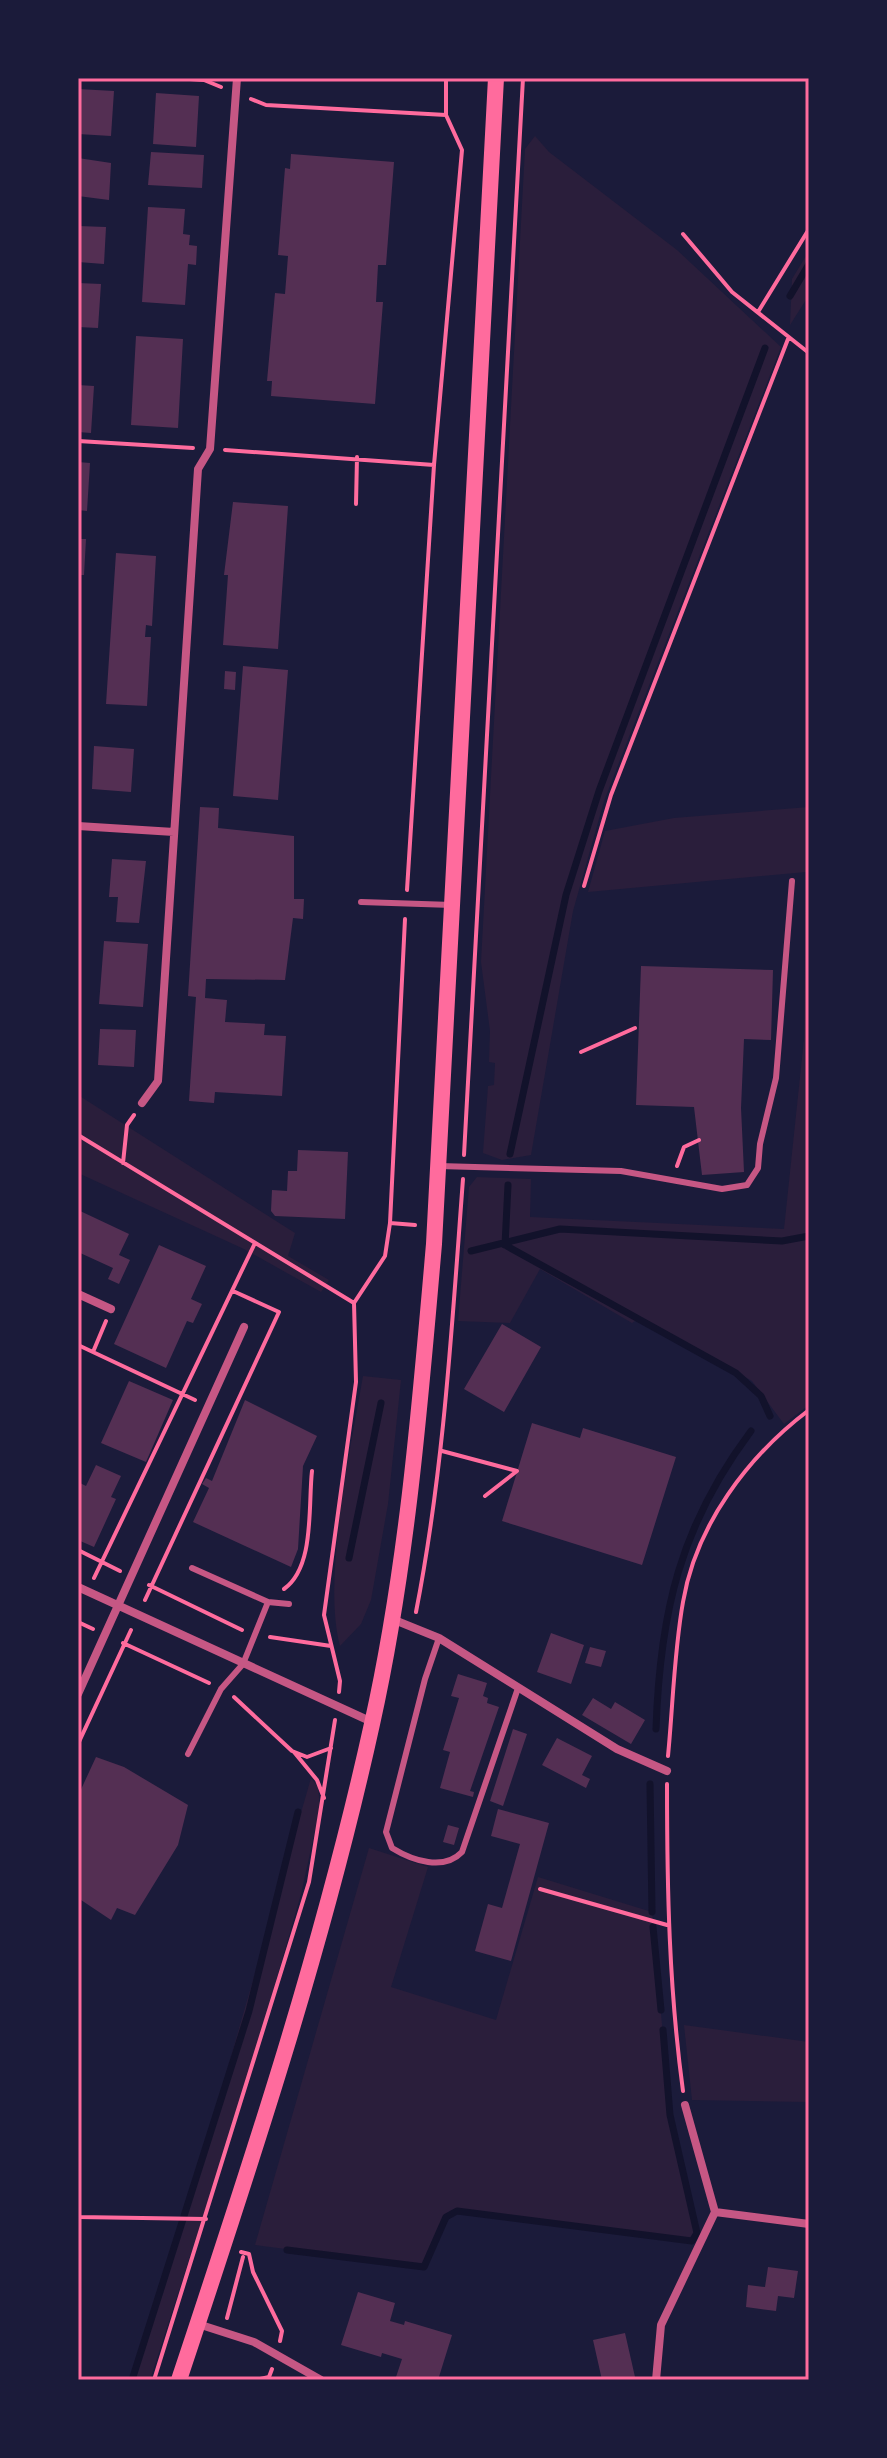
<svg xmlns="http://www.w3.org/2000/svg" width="887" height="2458" viewBox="0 0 887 2458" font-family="'PT Sans',sans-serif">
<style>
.green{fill:#2a1e3b}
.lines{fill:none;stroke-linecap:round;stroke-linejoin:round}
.stream{stroke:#12122b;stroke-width:7}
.building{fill:#542f53}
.path{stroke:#ff6b9d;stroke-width:4}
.service{stroke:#c65784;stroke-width:6}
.minor{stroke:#c65784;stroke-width:8}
.secondary{stroke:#ff6b9d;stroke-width:16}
.neatline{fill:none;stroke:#ff6b9d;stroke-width:3}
</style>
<rect width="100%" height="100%" fill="#1b1b3a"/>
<path class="green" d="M 535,136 L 549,152 L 677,250 L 781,347 L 604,801 L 573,911 L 531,1155 L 502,1160 L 483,1153 L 488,1086 L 494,1085 L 495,1063 L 489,1062 L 490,1031 L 481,962 L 525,149 Z
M 809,251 L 809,295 L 790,325 L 792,279 Z
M 809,807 L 809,1405 L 784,1424 L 752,1381 L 641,1317 L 632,1323 L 540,1269 L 510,1323 L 458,1321 L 469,1187 L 477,1177 L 531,1179 L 530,1217 L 784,1229 L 804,1039 L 806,872 L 588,892 L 605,831 L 674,818 Z
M 78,1095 L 295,1233 L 288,1256 L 329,1280 L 321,1292 L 244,1249 L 78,1173 Z
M 363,1376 L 401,1380 L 388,1504 L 371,1600 L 361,1624 L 340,1646 C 322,1579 351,1447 363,1376 Z
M 311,1778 L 318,1787 L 320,1808 L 301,1894 L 248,2078 L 150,2380 L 130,2380 L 163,2293 Z
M 369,1848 L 428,1867 L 391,1987 L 496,2020 L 538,1877 L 652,1912 L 670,2115 L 697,2233 L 695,2239 L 457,2211 L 446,2218 L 424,2267 L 255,2245 Z
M 684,2025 L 809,2042 L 809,2102 L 692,2100 Z"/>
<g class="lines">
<path class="stream" d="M 790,296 L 809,264
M 510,1154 L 566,895 L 599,791 L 765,348
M 505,1245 L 736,1373 L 761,1396 L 770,1416
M 505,1245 L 508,1185
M 471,1251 L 560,1229 L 782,1241 L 809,1236
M 349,1558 L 381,1403
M 656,1729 C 660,1612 680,1526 751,1431
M 650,1784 L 652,1912
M 653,1927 L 661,2010
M 287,2250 L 424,2267 L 446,2217 L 457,2211 L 692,2241 L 697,2233 L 670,2115 L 663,2030
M 132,2380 L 249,2011 L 298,1812"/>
</g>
<path class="building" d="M 78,89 L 114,91 L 111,136 L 78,134 Z
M 156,93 L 199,96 L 196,147 L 153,144 Z
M 151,152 L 204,155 L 202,188 L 148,185 Z
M 291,154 L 394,162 L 386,265 L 378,265 L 376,302 L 383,302 L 375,404 L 271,396 L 272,381 L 267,381 L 275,293 L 285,294 L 288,256 L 278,255 L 285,168 L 290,169 Z
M 78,158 L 111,163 L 109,200 L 78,196 Z
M 148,207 L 185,209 L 183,234 L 190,235 L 189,245 L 197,246 L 196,265 L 188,264 L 185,305 L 142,302 Z
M 78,226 L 106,227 L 104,264 L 78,262 Z
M 78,283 L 101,284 L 98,328 L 78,327 Z
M 136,336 L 183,339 L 178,428 L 131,425 Z
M 78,385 L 94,386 L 91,433 L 78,432 Z
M 78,462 L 90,463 L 87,511 L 78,510 Z
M 233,502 L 288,506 L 278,649 L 223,645 L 228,575 L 224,575 Z
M 78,539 L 86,539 L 84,575 L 78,575 Z
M 116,553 L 156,556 L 152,626 L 146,625 L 145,637 L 151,637 L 147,706 L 106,704 Z
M 243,666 L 288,670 L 278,800 L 233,796 Z
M 225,671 L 236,672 L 235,690 L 224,689 Z
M 94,746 L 134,749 L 131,792 L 92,789 Z
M 200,807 L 219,808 L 218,828 L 294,836 L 294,899 L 304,899 L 303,919 L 293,918 L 285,980 L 206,979 L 205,998 L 227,1000 L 225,1022 L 265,1024 L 264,1035 L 286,1036 L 282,1096 L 215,1092 L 214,1103 L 189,1101 L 196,997 L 188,996 Z
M 112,859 L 146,861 L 139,923 L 116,922 L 118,897 L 109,897 Z
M 104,941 L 148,944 L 143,1007 L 99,1004 Z
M 641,966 L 773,970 L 771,1040 L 744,1039 L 741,1108 L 744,1172 L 702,1175 L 694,1107 L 636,1105 Z
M 100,1029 L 136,1030 L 134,1067 L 98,1065 Z
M 298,1150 L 348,1152 L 345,1219 L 275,1216 L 271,1211 L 272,1190 L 287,1191 L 288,1171 L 297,1171 Z
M 78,1210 L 129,1234 L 119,1255 L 130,1260 L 119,1284 L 108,1279 L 113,1268 L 78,1252 Z
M 159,1245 L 206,1266 L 191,1299 L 202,1304 L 193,1323 L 187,1321 L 166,1368 L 114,1344 Z
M 502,1324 L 541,1347 L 504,1412 L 464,1389 Z
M 129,1381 L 173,1400 L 146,1462 L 101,1443 Z
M 245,1400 L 317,1436 L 303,1466 L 298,1549 L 291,1567 L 193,1522 L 209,1488 L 202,1484 L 206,1478 L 212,1481 Z
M 532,1423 L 580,1438 L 583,1428 L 676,1457 L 642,1565 L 502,1521 Z
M 96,1465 L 121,1476 L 111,1497 L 116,1499 L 94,1547 L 78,1540 L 78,1482 L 86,1486 Z
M 551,1633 L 584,1645 L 571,1684 L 537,1672 Z
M 590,1647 L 606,1651 L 601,1667 L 585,1663 Z
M 458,1674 L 487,1683 L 483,1696 L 488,1698 L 487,1703 L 499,1707 L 470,1791 L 474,1792 L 473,1797 L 440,1788 L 450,1752 L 443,1750 L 459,1698 L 451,1696 Z
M 593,1698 L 611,1709 L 615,1702 L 645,1720 L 631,1744 L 582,1715 Z
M 513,1729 L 527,1734 L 503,1806 L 490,1801 Z
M 557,1738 L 592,1756 L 582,1775 L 590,1779 L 586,1788 L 542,1765 Z
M 96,1757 L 124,1767 L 188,1805 L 178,1845 L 135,1915 L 117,1908 L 111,1920 L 78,1898 L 78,1796 Z
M 498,1809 L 549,1823 L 511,1961 L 475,1951 L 488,1904 L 502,1908 L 520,1844 L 491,1836 Z
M 448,1825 L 459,1828 L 454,1845 L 443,1842 Z
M 768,2267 L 798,2271 L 794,2298 L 778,2296 L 776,2311 L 746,2307 L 748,2285 L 765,2287 Z
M 358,2292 L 395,2303 L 390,2321 L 404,2325 L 405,2321 L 452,2335 L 438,2380 L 395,2380 L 402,2359 L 382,2353 L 381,2357 L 341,2345 Z
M 625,2333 L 635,2377 L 602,2380 L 593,2340 Z"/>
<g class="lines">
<path class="path" d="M 176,78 L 204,80 L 221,87
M 251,99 L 266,105 L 446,115
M 683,234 L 732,292 L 809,353
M 758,312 L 809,229
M 78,441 L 193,448
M 225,450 L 434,465
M 356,504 L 357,457
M 584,886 L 611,795 L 788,339
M 407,890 L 434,465 L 462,150 L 446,115 L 446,78
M 581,1052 L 635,1028
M 78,1135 L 354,1303
M 464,1155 L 523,78
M 123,1163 L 127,1125 L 134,1115
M 677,1166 L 684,1147 L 699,1140
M 390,1223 L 415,1225
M 78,1345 L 195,1400
M 93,1352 L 106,1321
M 442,1451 L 517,1471 L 485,1496
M 78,1550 L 120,1571
M 94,1578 L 255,1243
M 149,1585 L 242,1630
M 284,1589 C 315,1567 308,1506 312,1471
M 145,1600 L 279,1312 L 233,1291
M 416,1612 C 444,1469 452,1324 463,1179
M 78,1622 L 93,1629
M 270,1637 L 331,1646
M 123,1643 L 209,1683
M 339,1692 L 340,1681 L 324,1615 L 356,1382 L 354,1303 L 385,1256 L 390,1223 L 405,919
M 234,1697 L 292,1751 L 307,1757 L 331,1748
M 78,1744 L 131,1630
M 294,1752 L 317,1780 L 324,1798
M 668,1756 C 673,1705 674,1652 683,1602 C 696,1525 748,1456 809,1410
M 667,1784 C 667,1888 669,1988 683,2091
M 540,1889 L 667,1925
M 78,2192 L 78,2217
M 78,2217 L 206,2219
M 241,2252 L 249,2254 L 253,2272 L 282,2331 L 280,2341
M 227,2318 L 243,2257
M 154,2380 L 309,1882 L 335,1720
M 256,2380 L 269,2377 L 272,2369"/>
<path class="service" d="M 361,902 L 452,905
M 439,1166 L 621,1171 L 722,1189 L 747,1185 L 758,1168 L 760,1144 L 776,1078 L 792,881
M 268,1602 L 289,1604
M 439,1638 L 425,1679 L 386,1832 L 392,1848 C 413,1861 444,1871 462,1852 L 517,1691
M 188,1754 L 221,1689 L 243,1664 L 268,1602 L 192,1568"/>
<path class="minor" d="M 78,826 L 174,832
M 142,1103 L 158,1081 L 198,469 L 210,449 L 237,78
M 78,1294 L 111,1309
M 78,1587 L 372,1722
M 392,1619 L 439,1638 L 617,1749 L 667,1771
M 78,1694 L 244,1327
M 685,2105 L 715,2212 L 809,2224
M 198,2324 L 254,2342 L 321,2380
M 656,2380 L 661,2325 L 715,2212"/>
<path class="secondary" d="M 179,2380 C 251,2163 323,1947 372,1724 C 407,1567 420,1405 434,1244 L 496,78"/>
</g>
<rect width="887" height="2458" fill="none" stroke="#1b1b3a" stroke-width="160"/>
<rect x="80" y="80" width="727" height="2298" class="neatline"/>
</svg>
